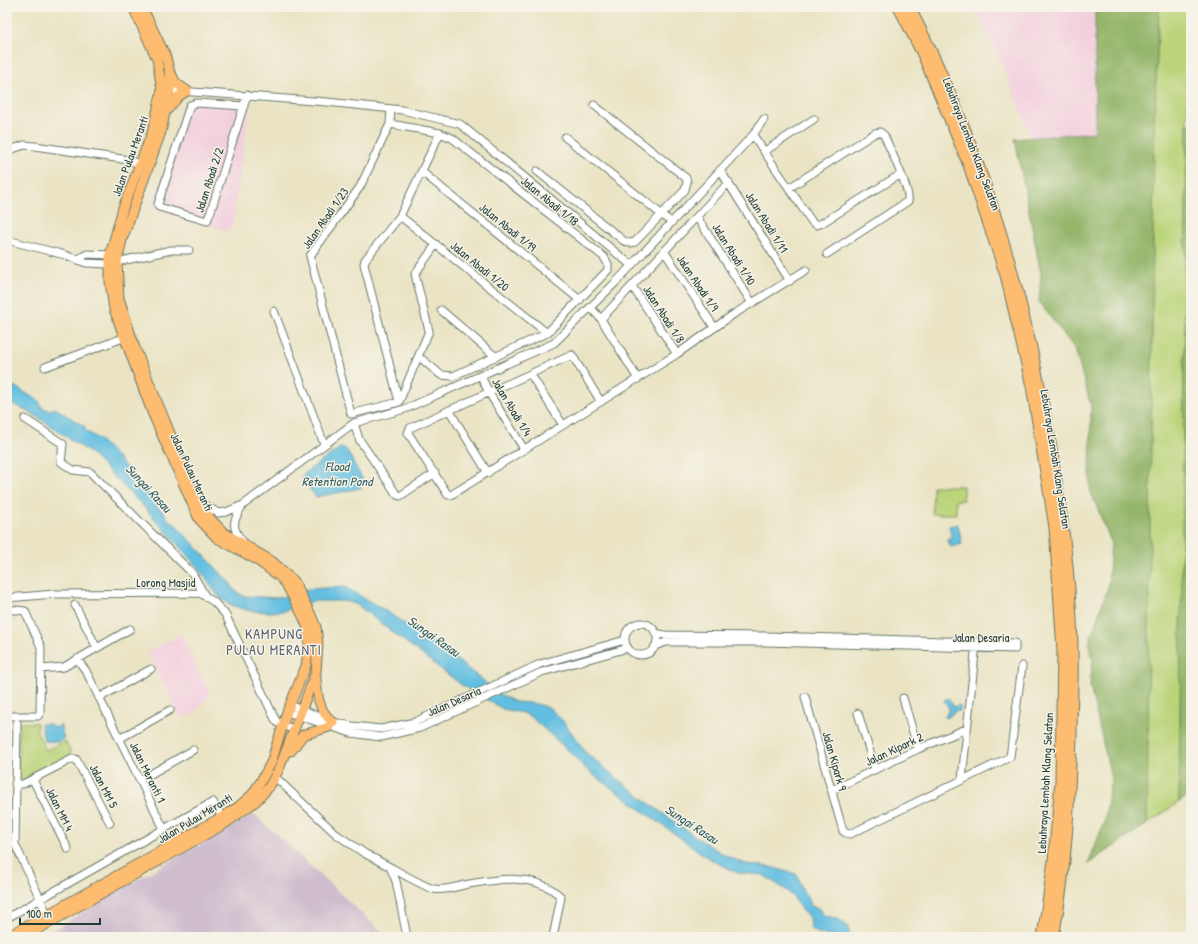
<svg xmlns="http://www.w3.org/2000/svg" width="1198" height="944" viewBox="0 0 1198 944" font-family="'Patrick Hand',sans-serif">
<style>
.built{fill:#f3cfde}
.industrial{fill:#cfbdce}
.green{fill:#bbd47a;stroke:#6d8857}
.forest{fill:#94b66a;stroke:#5a7a4f}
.water{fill:#64bfe1;stroke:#427e8a}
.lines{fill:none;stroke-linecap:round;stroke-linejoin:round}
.minor-casing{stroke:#667767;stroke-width:9}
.major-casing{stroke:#667767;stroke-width:11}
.highway-casing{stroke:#667767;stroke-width:13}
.minor{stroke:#fff;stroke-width:7}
.major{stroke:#fdbc70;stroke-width:9}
.highway{stroke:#fdbc70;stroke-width:11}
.labels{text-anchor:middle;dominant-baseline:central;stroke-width:3;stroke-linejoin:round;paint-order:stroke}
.street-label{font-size:12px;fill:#1f3d34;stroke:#f7f3e8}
.water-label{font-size:13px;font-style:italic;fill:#305e5f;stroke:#f7f3e8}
.quarter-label{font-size:14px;letter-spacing:1px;fill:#5b6270;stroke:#f7f3e8}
</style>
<rect width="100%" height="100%" fill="#f7f3e8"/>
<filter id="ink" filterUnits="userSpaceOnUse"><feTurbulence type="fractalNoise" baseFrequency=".025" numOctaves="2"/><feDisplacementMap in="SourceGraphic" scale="8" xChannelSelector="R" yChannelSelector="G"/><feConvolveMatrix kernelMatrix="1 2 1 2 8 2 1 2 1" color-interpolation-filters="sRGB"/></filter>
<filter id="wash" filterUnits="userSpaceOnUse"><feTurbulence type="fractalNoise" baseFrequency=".012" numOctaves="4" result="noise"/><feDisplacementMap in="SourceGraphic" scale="16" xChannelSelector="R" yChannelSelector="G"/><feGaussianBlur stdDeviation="0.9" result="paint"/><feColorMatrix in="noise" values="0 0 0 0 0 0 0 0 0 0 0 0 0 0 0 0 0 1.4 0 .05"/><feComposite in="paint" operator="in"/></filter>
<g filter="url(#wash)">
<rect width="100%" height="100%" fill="#eae4c5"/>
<path class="built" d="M 975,7 L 1095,7 L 1095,132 L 1031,137 L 1003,67 Z
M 187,101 L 250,105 L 231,232 L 152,208 Z
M 181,635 L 210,694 L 197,711 L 181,719 L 147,652 Z"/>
<path class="industrial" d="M 254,814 L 382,932 L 378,937 L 40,937 L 51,932 L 124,887 Z"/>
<path class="green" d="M 1159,7 L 1191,7 L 1187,124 L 1179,802 L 1147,824 L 1154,127 Z
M 933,486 L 963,486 L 963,500 L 956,500 L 956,514 L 932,514 Z
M 19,722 L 37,723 L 37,732 L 46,750 L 65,741 L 71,752 L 70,756 L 23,781 L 18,777 Z"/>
<path class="forest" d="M 1095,7 L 1159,7 L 1154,127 L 1147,824 L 1088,864 L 1105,820 L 1111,778 L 1090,686 L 1093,659 L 1089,643 L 1108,587 L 1111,542 L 1090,490 L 1091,406 L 1075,349 L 1039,302 L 1041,274 L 1015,139 L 1095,132 Z
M 1187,124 L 1191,124 L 1191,794 L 1179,802 Z"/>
<path class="water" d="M 7,382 L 39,401 L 42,408 L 50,410 L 55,408 L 85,427 L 85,431 C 107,440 136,481 153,499 L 155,505 L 164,512 L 169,521 L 173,522 L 230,583 L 234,590 L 243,596 L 278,598 L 308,589 L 345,587 L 386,611 L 453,657 L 501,695 L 515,702 L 532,703 L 550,708 L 563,721 L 587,754 L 647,802 L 693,835 L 726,856 L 746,864 L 770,867 L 796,874 C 800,879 799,882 801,887 C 804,895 809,895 811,906 L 818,908 L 825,916 C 837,918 851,922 849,937 C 835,937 822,937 810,928 L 809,917 L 802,911 L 795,899 L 786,890 L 763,875 L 738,873 L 708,858 L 588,771 L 571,753 L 531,717 L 523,713 L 503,709 L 463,686 L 356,604 L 343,601 L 313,601 L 284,611 L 270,612 L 250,611 L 231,605 L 218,596 L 199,569 L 145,508 L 89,452 L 33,414 L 7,401 Z
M 340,448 L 346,449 L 363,480 L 361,488 L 316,497 L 302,479 L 305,473 Z
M 958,524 L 962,544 L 951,547 L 946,539 L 950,538 L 950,542 L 952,540 L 949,526 Z
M 948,698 L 954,707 L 959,705 L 961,707 L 960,711 L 955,711 L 948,718 L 945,717 L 949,709 L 944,700 Z
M 41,724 L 50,724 L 55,728 L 61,725 L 61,729 L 64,738 L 58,742 L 44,741 Z"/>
</g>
<g filter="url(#ink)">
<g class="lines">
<defs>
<path id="minor" d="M 166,90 L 327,102 L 402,110 L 460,124 L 631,265
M 244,106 L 196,103 L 190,105 L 158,204 L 159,207 L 207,221 L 211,211 L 247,95
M 391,109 L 390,124 L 360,187 L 310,256 L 351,414 L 399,402 L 429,331 L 415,274 L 436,244
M 390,124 L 440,133 L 452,138 L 604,257 L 608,264 L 608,270 L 547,333 L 453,376 L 441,375 L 423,360
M 753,135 L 812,222 L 817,225 L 822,223 L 901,174
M 565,137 L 671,222
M 7,151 L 24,145 L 35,146 L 129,160 L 139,164
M 765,151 L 814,119
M 720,170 L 790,281
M 537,171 L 624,241 L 630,243 L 635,242 L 685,190 L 687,182 L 686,178 L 594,105
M 422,172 L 580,300
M 789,188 L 875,133 L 880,132 L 884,135 C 889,147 911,191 908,201 L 827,254
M 400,216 L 547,333
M 697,217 L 752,303
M 7,240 L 65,255 L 86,263 L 109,264
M 664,251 L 714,327
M 78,259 L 87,254 L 110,255
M 117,262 L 171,250 L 189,250
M 632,286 L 677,354
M 591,308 L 601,319 L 638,379
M 441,310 L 496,357
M 274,311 L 324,444
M 601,319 L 729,182
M 45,367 L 123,338
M 531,375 L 563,425
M 481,376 L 489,393 L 524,449
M 399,402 L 364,264 L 365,260 L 400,216 L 440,133
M 601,402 L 572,355 L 410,428 L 408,433 L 448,495 L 451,495 L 677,354 L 734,314 L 806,270
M 449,410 L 488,473
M 25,419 L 63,444 L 61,462 L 73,470 L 90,472 L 192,573 L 205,596
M 354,423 L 359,439 L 397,495 L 400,496 L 435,473
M 200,502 L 218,513 L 226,512 L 243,505 L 354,423 L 405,409 L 554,343 L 617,281 L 753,135 L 764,119
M 243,505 C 233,520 230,528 244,543
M 7,598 L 55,594 L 200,593 L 214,602 L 225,614 L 275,719 L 278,723 L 295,730
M 75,605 L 97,648
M 7,609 L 25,611 L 41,647 L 40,713 L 38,716 L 7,716
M625 639a16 16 0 1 1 32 0a16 16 0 1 1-32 0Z
M 655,633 L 665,635 L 766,636 L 1015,643 L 1015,649 L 766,642 L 666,642 L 655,646
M 77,659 L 86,671 L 164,829 L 213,802 L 222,817
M 41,669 L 64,667 L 130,629
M 805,697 L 843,831 L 846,833 L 850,834 L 1010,757 L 1022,666
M 99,698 L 151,669
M 903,698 L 918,749
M 290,705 L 333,722 L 352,726 L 381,729 L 415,722 L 540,664 L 625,640
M 287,712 L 351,733 L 381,737 L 420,728 L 542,672 L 628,648
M 858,713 L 875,769
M 17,723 L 15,844 L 48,916
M 119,739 L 170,710
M 275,777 L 336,834 L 364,853 L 390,867 L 396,881 L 407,937
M 962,779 L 976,644
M 33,780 L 68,849
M 140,780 L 193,750
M 15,784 L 23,784 L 72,759 L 76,759 L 110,823
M 832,790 L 918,749 L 966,729
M 390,867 C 399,872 425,887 434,889 C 443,891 455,887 464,885 C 496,879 536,872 561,897 L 553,937
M 7,918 L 164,829
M 570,937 L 572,937"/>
<path id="major" d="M 171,74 L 176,83 L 187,91
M 168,109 L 179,96 L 187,91
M 316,677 C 317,694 318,711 333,722
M 291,751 L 303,735 L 329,727
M 7,937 L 222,817 L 238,807 L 252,795 L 261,781 L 271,763 L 287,712 L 306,666 L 309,644 L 308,629 L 304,618 L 286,584 L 279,576 L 257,560 L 217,538 L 199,519 L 152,412 L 114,309 L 110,282 L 110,255 L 123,208 L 153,130 L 162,90 L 157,59 L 133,7
M 24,937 L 226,823 L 256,801 L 269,787 L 279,769 L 316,672 L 318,644 L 316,627 L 311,615 L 294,581 L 273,562 L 223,532 L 206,514 L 198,501 L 135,348 L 119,298 L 117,262 L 122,240 L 161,132 L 170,90 L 169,68 L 165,55 L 142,7"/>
<path id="highway" d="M 899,7 L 923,54 L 969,165 L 1006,275 L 1032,386 L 1055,527 L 1063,651 L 1061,781 L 1054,861 L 1043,937
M 909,7 C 981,145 1025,295 1051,449 C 1062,515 1071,582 1072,650 C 1073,678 1071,707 1071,736 C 1069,803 1066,871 1053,937"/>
</defs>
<use href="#minor" class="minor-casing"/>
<use href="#major" class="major-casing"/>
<use href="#highway" class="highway-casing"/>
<use href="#minor" class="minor"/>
<use href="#major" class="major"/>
<use href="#highway" class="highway"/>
</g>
</g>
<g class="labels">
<g class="street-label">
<text transform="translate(972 144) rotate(69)">Lebuhraya Lembah Klang Selatan</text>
<text transform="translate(130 156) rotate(-70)">Jalan Pulau Meranti</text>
<text transform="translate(209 180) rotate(-72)">Jalan Abadi 2/2</text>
<text transform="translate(550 201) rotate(39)">Jalan Abadi 1/18</text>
<text transform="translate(325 218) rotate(-55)">Jalan Abadi 1/23</text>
<text transform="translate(767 222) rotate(58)">Jalan Abadi 1/11</text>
<text transform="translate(508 227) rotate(39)">Jalan Abadi 1/19</text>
<text transform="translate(734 254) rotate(58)">Jalan Abadi 1/10</text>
<text transform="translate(480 266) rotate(39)">Jalan Abadi 1/20</text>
<text transform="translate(698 283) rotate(56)">Jalan Abadi 1/9</text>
<text transform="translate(664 314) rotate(57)">Jalan Abadi 1/8</text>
<text transform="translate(512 407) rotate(59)">Jalan Abadi 1/4</text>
<text transform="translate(1056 459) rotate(81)">Lebuhraya Lembah Klang Selatan</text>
<text transform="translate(192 472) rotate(65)">Jalan Pulau Meranti</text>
<text x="166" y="582">Lorong Masjid</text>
<text x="981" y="637">Jalan Desaria</text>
<text transform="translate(454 701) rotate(-24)">Jalan Desaria</text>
<text transform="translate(894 749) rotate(-25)">Jalan Kipark 2</text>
<text transform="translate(835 761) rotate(74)">Jalan Kipark 9</text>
<text transform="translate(148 772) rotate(64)">Jalan Meranti 1</text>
<text transform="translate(1045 783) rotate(-87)">Lebuhraya Lembah Klang Selatan</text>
<text transform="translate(104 786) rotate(63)">Jalan MM 5</text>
<text transform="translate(60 809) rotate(64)">Jalan MM 4</text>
<text transform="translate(195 818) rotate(-31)">Jalan Pulau Meranti</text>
</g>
<g class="water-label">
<text x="337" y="466">Flood<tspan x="337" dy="15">Retention Pond</tspan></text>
<text transform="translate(149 488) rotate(47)">Sungai Rasau</text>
<text transform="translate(434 636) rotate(35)">Sungai Rasau</text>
<text transform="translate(692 824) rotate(33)">Sungai Rasau</text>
</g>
<g class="quarter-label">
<text x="274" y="633">KAMPUNG<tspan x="274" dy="16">PULAU MERANTI</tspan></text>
</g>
</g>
<rect width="1198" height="944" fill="none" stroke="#f7f3e8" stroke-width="24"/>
<path d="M20 918v6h80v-6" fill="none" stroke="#1f3d34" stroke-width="2"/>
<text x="26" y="918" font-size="12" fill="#1f3d34" stroke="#f7f3e8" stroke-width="3" paint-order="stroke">100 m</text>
</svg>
